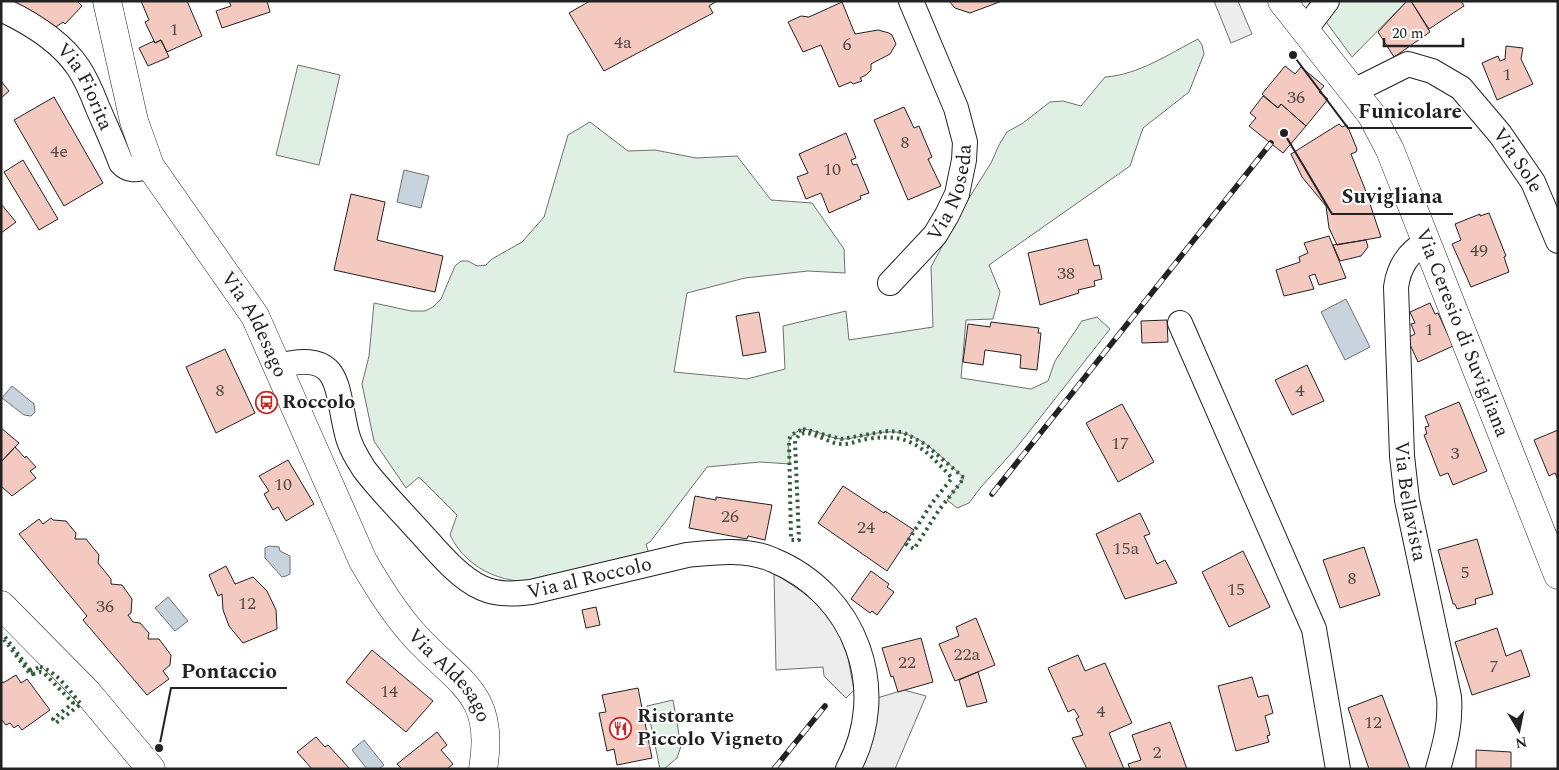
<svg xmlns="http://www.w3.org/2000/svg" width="1559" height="770" viewBox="0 0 1559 770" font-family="Spectral,serif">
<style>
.green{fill:#e0efe3;stroke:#6f6f6f}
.parking{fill:#ededed;stroke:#6f6f6f}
.water{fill:#c7d3dd;stroke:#6f6f6f}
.building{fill:#f3c9c0;stroke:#222}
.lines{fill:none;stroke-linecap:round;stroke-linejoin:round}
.street-casing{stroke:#222;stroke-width:26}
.secondary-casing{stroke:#222;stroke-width:29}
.street{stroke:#fff;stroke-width:24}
.secondary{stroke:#fff;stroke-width:28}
.rail-casing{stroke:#222;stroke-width:5.5}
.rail{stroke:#fff;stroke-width:4;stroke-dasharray:11;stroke-linecap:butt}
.hedge{stroke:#2f5e38;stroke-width:4;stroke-dasharray:2.5 4;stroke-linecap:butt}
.labels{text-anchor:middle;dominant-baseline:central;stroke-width:4;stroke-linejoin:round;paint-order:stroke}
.number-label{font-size:18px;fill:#564c4a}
.street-label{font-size:20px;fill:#222;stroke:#fff}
.poi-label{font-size:20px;font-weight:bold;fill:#222;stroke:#fff;text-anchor:start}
.leader{fill:none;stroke:#222;stroke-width:2}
.callout-dot{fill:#222;stroke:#fff;stroke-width:2}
.callout-label{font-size:21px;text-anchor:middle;font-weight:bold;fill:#222;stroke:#fff;stroke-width:4;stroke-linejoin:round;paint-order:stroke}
</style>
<rect width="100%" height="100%" fill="#fff"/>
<path class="green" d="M 1335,1 L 1407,1 L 1352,57 L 1324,19 Z
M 1198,39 L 1202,45 L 1204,54 L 1189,92 L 1143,128 L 1130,166 L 989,265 L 1000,292 L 993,319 L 966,320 L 961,378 L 1031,389 L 1048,381 L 1055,361 L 1082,321 L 1097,317 L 1110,329 L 1017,447 L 981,487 L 969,503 L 957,508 L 947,500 L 964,478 C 943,459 918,429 887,432 C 874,432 851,440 841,439 C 828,438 816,430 803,429 C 784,436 789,446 790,464 L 760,462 L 707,467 L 650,542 L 646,544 L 649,554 C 629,559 609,564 589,569 C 575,573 561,578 548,580 C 509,587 468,572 450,535 L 457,515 L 419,477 L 406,488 L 374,441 L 362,384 L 369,356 L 374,303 L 411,311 L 425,311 L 433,307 L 441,299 L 455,266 L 461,261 L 468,261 L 477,266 L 486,265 L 492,259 L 522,242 L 544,217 L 568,135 L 590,122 L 628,151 L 655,150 L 696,158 L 737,156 L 771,200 L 812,203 L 844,249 L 845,273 L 808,271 L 745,278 L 687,293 L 674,372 L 747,379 L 785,369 L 783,326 L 846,311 L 849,340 L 933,327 L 931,267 L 964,206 L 991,163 L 999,145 L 1007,132 L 1023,123 L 1050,102 L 1063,101 L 1081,106 L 1105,77 C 1138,75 1169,54 1198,39 Z
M 298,65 L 340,75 L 319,165 L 276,155 Z
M 673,700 L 681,746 L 677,758 L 664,769 L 660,769 L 647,706 Z"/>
<path class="parking" d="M 1214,1 L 1238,1 L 1252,34 L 1231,43 Z
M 774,573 L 804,593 L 820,607 L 831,621 L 841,638 L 848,658 L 854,690 L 846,698 L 824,676 L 823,667 L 776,670 Z
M 904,690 L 926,696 L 895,769 L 858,769 L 877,698 Z"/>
<path class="water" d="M 404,170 L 429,176 L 421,208 L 397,202 Z
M 1346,299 L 1370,347 L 1345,360 L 1321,312 Z
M 12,386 L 34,404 L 35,412 L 31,416 L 24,415 L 2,398 Z
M 269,546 L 279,547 L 280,551 L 290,556 L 290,574 L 286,576 L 282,577 L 265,558 L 265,548 Z
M 168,597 L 188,621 L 175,631 L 155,608 Z
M 364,740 L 384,765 L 379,769 L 367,769 L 352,750 Z"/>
<path class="building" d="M 9,1 L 77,1 L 82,6 L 65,24 L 63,22 L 53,29 Z
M 141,1 L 187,1 L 202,36 L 167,52 L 161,40 L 155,43 L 145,22 L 149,20 Z
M 229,1 L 267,1 L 270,12 L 222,28 L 216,11 L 231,6 Z
M 590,1 L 717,1 L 709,6 L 713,13 L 604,71 L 569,13 Z
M 949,1 L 1002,1 L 970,13 L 955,8 Z
M 1407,1 L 1411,1 L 1430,32 L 1394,57 L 1378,32 Z
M 1411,1 L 1461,1 L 1464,6 L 1429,29 Z
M 842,2 L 855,34 L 878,30 L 889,33 L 892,35 L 896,44 L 890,54 L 871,64 L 871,70 L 866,75 L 860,78 L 862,81 L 853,84 L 851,82 L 839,87 L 821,45 L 803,52 L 788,22 L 801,16 L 809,17 Z
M 161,40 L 169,57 L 148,66 L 139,48 L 154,41 L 155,43 Z
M 1506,46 L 1523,48 L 1521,59 L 1533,84 L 1497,100 L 1482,63 L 1498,56 L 1500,61 L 1505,59 Z
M 1285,66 L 1295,74 L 1301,67 L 1324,86 L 1319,92 L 1328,99 L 1306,126 L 1281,104 L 1278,108 L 1262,94 Z
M 1,81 L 9,91 L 1,98 Z
M 1263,96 L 1278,108 L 1281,104 L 1306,126 L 1283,153 L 1249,126 L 1256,118 L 1250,113 Z
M 54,97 L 103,183 L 64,206 L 14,120 Z
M 904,107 L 914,128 L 919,126 L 932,157 L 928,159 L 941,186 L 908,200 L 874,120 Z
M 1339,124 L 1342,127 L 1347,125 L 1357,149 L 1356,152 L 1351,154 L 1365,189 L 1381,237 L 1337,245 L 1329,228 L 1326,206 L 1302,177 L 1291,154 Z
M 846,133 L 856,158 L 851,160 L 853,165 L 857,164 L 869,193 L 860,196 L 861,199 L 829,213 L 821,193 L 806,199 L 797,177 L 808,173 L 799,154 Z
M 23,160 L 58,219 L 39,230 L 4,172 Z
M 351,194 L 385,202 L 377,240 L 443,256 L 435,292 L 334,270 Z
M 1,204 L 16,222 L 1,233 Z
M 1489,213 L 1506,256 L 1504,257 L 1509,272 L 1471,287 L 1452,244 L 1461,240 L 1455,224 L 1480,214 L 1480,216 Z
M 1329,236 L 1346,278 L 1319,285 L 1315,274 L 1309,276 L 1314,289 L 1284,296 L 1276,270 L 1300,262 L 1299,257 L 1308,253 L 1304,243 Z
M 1087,239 L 1094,266 L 1099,265 L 1102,279 L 1094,281 L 1095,286 L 1078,290 L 1079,293 L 1040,305 L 1028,253 Z
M 1366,240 L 1368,247 L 1361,256 L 1340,261 L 1333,245 Z
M 1430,303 L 1435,314 L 1438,313 L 1453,346 L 1418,362 L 1407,338 L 1415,334 L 1411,324 L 1415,323 L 1410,312 Z
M 759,312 L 766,352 L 743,356 L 736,316 Z
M 1167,320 L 1168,342 L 1142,343 L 1141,321 Z
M 991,322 L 1039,328 L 1038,333 L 1041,333 L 1037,370 L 1020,368 L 1021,355 L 985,350 L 983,365 L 963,362 L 968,324 L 990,327 Z
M 225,349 L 255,413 L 216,433 L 186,367 Z
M 1307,365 L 1324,401 L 1292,415 L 1275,380 Z
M 1459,402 L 1487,471 L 1453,485 L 1448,473 L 1440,476 L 1424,435 L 1427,434 L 1425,427 L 1429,426 L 1425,416 Z
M 1122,404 L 1154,462 L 1118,482 L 1086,423 Z
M 1,428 L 19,443 L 1,462 Z
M 1558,430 L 1558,480 L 1555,473 L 1549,476 L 1534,440 Z
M 15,447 L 25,458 L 26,456 L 36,467 L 30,471 L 36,478 L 12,496 L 1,486 L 1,462 Z
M 288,460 L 314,504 L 286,521 L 278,507 L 273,510 L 264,494 L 269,491 L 259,476 Z
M 843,486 L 884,513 L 885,511 L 914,530 L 887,571 L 818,523 Z
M 695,496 L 716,500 L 716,497 L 772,505 L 765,540 L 748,536 L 747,539 L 689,528 Z
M 1140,513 L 1150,534 L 1144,536 L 1157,564 L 1165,560 L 1177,583 L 1125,599 L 1096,534 Z
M 51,518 L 53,520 L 66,521 L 76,533 L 75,539 L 86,539 L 99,555 L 98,563 L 111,579 L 111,584 L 122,585 L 132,599 L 131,613 L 128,615 L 133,622 L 140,623 L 149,633 L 148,639 L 159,639 L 171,655 L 170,665 L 163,671 L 169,679 L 147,695 L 83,620 L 87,616 L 19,534 L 39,519 L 43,524 Z
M 1477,539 L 1493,594 L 1475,599 L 1476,604 L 1457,609 L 1455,604 L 1453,604 L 1438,550 Z
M 1364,547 L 1380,595 L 1340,608 L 1323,560 Z
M 1243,551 L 1270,607 L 1229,627 L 1202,572 Z
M 226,566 L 235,584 L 253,577 L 267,591 L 276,610 L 277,629 L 243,643 L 229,626 L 223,610 L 222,594 L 218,596 L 209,575 Z
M 871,571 L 889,584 L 887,587 L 894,592 L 877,615 L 872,611 L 870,613 L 851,599 Z
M 596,607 L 600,625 L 586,628 L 582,610 Z
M 976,618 L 995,665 L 955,681 L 939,644 L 959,636 L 956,627 Z
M 1497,628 L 1506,656 L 1521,650 L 1530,676 L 1472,695 L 1455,642 Z
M 921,638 L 933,682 L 898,692 L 893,676 L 891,677 L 882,648 Z
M 372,650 L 433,701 L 406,732 L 346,682 Z
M 1078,655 L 1085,671 L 1105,663 L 1132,723 L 1109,733 L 1124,769 L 1087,769 L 1072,738 L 1083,735 L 1076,719 L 1079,717 L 1074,709 L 1068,712 L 1048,668 Z
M 978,672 L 987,702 L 967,707 L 959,680 Z
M 16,675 L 21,683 L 27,679 L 50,710 L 22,730 L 18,725 L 14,728 L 10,723 L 6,725 L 2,720 L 1,721 L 1,680 L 3,683 Z
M 1252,677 L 1258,697 L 1268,695 L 1273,713 L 1265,716 L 1270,735 L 1267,736 L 1269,742 L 1236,751 L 1218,686 Z
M 638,688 L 652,758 L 617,765 L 614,749 L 607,751 L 599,713 L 606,712 L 602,695 Z
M 1382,695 L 1410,769 L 1369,769 L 1348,708 Z
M 1170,722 L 1187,769 L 1130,769 L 1128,764 L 1141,760 L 1132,735 Z
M 437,732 L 447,745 L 441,750 L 453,764 L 447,769 L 402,769 L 397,764 Z
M 316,737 L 325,747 L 328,745 L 350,769 L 312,769 L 297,752 Z
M 1476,750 L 1511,752 L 1511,769 L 1476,769 Z"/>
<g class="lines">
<defs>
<g id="street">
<path id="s1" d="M 1,9 C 29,22 61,42 78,67 C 86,79 92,93 97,106 C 105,125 114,144 121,163 C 130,173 138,169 150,166"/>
<path d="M 1305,30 L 1327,1"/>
<path id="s2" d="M 1354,91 L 1408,64 L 1432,71 L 1461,88 L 1500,134 L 1533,182 L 1558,241"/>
<path id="s3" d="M 1427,242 C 1408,252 1399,266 1396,287 L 1402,456 L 1407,500 L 1449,697 C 1451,724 1445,744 1438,769"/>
<path id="s4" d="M 890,283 L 935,235 L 947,215 L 957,194 L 964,160 L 965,142 L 956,108 L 911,1"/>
<path d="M 1180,323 L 1314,629 L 1338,769"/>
<path id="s5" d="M 277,366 C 343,349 335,387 347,434 C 350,447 357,458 364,469 C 380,490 399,509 417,529 C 435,548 457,577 482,588 C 498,595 514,594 531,592 L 687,555 C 715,552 747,548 773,560 C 856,594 891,690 848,769"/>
</g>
<g id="secondary">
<path id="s6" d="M 107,1 L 134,121 L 150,166 L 255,316 L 363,561 C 378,587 394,613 415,636 C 459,684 496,693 483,769"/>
<path id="s7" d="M 1282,1 L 1371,114 L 1390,150 L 1558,575"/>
<path d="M 1,605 L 87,692 L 151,769"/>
</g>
</defs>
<use href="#street" class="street-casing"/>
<use href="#secondary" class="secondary-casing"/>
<use href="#street" class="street"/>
<use href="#secondary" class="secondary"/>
<defs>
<path id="rail" d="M 992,494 L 1271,143
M 774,769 L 825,706"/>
</defs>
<use href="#rail" class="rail-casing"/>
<use href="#rail" class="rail"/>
<path class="hedge" d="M 803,429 L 841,439 L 888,431 L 902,432 L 925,444 L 964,478 L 939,510 L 914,549 L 906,544 L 932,503 L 952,478 C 924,448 910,432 867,439 C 859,440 852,444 844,444 C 831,445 817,433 804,433 L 799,435 L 795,441 L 799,540 L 791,540 L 789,440 L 791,435 Z
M 5,637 L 33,674 L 31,675 L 3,638 Z
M 40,667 C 57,671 70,692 81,704 L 56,723 L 53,719 L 73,703 L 44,673 L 40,672 L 33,674 L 30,671 Z"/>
</g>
<defs>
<symbol id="bus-ring" viewBox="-11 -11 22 22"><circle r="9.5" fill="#fff" stroke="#c62828" stroke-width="1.5"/><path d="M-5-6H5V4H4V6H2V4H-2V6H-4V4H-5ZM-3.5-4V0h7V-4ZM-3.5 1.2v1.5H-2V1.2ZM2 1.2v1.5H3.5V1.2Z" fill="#c62828"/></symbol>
<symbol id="restaurant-ring" viewBox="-11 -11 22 22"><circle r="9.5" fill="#fff" stroke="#c62828" stroke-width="1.5"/><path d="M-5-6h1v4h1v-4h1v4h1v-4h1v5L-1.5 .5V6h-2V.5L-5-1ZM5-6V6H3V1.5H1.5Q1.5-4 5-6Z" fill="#c62828"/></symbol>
</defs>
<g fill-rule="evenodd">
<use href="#bus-ring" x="254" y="390" width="25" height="25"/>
<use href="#restaurant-ring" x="608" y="716" width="25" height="25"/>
</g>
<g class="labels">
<g class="number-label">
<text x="174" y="29">1</text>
<text x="623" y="42">4a</text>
<text x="847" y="44">6</text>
<text x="1507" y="74">1</text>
<text x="1296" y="97">36</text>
<text x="905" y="142">8</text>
<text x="59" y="151">4e</text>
<text x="832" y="169">10</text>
<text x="1479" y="250">49</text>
<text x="1066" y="273">38</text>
<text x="1429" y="329">1</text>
<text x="220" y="390">8</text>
<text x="1300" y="390">4</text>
<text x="1120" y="443">17</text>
<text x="1455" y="453">3</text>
<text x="283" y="484">10</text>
<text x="730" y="516">26</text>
<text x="866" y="527">24</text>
<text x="1126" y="548">15a</text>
<text x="1465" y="572">5</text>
<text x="1352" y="578">8</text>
<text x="1236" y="589">15</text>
<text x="247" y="603">12</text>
<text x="105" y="606">36</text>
<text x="967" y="654">22a</text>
<text x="907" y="662">22</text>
<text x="1494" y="666">7</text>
<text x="389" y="691">14</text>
<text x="1101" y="711">4</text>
<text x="1373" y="722">12</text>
<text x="1157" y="752">2</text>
</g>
<g class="street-label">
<text stroke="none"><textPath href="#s1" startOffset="118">Via Fiorita</textPath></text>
<text stroke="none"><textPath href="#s2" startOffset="211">Via Sole</textPath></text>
<text stroke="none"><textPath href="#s4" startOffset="112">Via Noseda</textPath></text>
<text stroke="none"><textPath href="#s6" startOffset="361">Via Aldesago</textPath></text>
<text stroke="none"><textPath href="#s7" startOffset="381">Via Ceresio di Suvigliana</textPath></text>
<text stroke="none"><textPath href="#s3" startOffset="272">Via Bellavista</textPath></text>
<text stroke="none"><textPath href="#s5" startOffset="438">Via al Roccolo</textPath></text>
<text stroke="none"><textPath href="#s6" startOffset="766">Via Aldesago</textPath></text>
</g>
<g class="poi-label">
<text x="282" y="402">Roccolo</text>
<text x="637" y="716">Ristorante<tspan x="637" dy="23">Piccolo Vigneto</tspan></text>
</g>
</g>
<path class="leader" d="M1293 55L1348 128H1472M1284 133L1332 214H1453M159 748L171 688H287"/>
<g class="callout-dot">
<circle cx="1293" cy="55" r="5"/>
<circle cx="1284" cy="133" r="5"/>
<circle cx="159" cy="748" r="5"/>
</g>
<g class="callout-label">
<text x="1410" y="118">Funicolare</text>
<text x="1392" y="203">Suvigliana</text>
<text x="229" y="678">Pontaccio</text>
</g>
<rect width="1559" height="770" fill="none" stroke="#222222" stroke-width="5"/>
<g transform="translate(1519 730) rotate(170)" stroke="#ffffff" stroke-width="4" paint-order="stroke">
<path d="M0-4L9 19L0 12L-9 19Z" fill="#222222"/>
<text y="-8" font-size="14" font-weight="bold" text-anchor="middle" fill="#222222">N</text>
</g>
<path d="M1384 38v8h79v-8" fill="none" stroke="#222222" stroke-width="2.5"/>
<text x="1392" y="38" font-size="15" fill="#222222" stroke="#ffffff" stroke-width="4" paint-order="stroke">20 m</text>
</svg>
